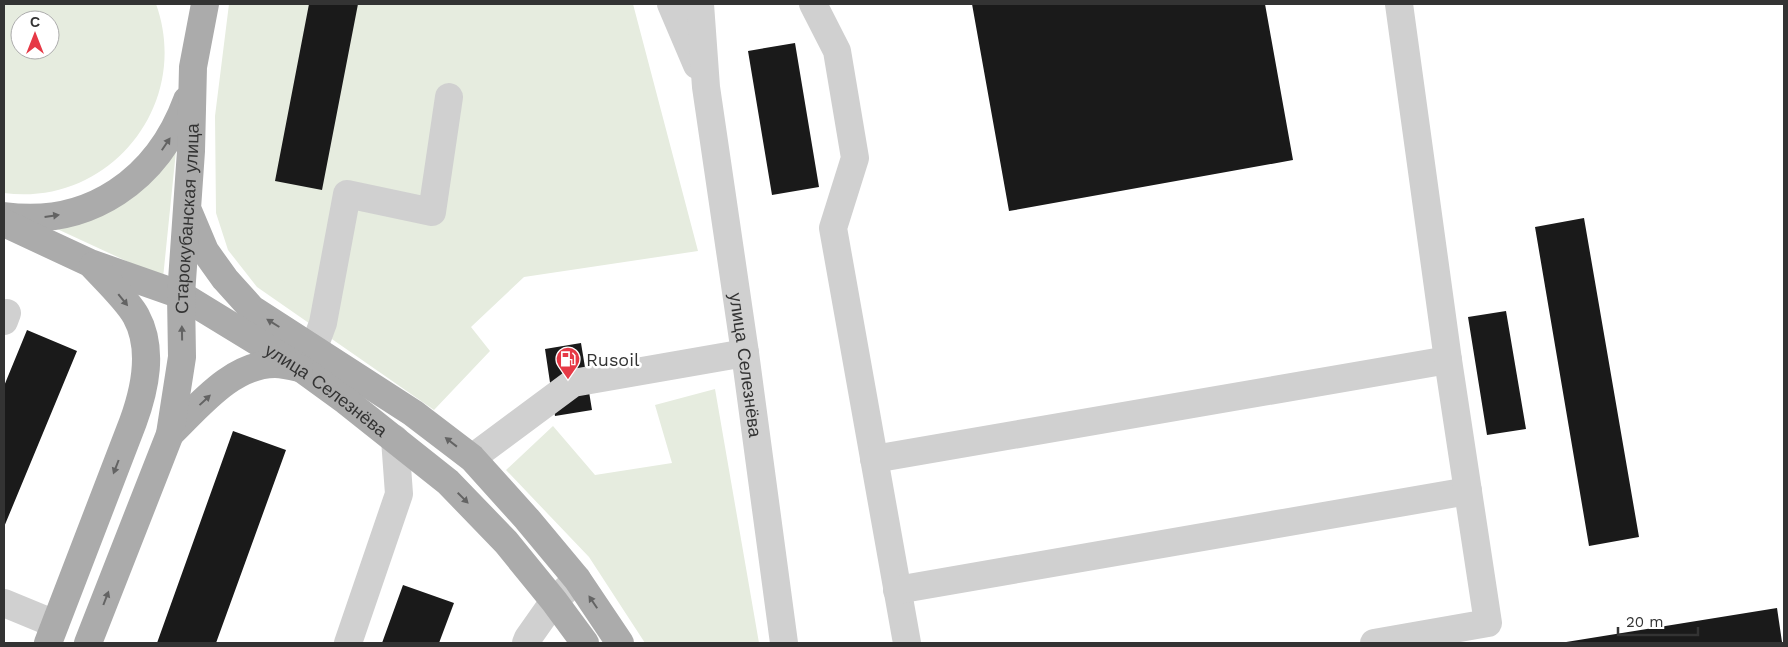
<svg xmlns="http://www.w3.org/2000/svg" width="1788" height="647" viewBox="0 0 1788 647" font-family="'Work Sans',sans-serif">
<style>
.green{fill:#e6ecdf;fill-rule:evenodd}
.building{fill:#1a1a1a}
.lines{fill:none;stroke-linecap:round;stroke-linejoin:round}
.minor{stroke:#d0d0d0;stroke-width:28}
.major{stroke:#ababab;stroke-width:28}
.oneway{fill:#636363}
.labels{text-anchor:middle;dominant-baseline:central;stroke-width:5;stroke-linejoin:round;paint-order:stroke}
.street-label{font-size:18px;fill:#333;stroke:#fff}
.poi-label{font-size:18px;fill:#333;stroke:#fff;text-anchor:start}
</style>
<rect width="100%" height="100%" fill="#fff"/>
<path class="green" d="M 4,4 L 156,4 C 192,104 110,207 4,193 ZM 20,20 L 50,20 L 50,50 L 20,50 Z
M 229,4 L 633,4 L 698,251 L 524,277 L 471,327 L 490,351 L 434,410 L 257,287 L 228,250 L 216,213 L 215,116 Z
M 176,151 L 163,278 L 55,228 L 137,186 Z
M 715,389 L 759,643 L 645,643 L 589,557 L 506,470 L 553,426 L 595,475 L 672,463 L 655,405 Z"/>
<path class="building" d="M 309,4 L 358,4 L 322,190 L 275,181 Z
M 972,4 L 1265,4 L 1293,160 L 1009,211 Z
M 795,43 L 819,187 L 772,195 L 748,51 Z
M 1584,218 L 1639,537 L 1589,546 L 1535,227 Z
M 1506,311 L 1526,429 L 1487,435 L 1468,317 Z
M 27,330 L 77,351 L 4,527 L 4,386 Z
M 581,343 L 592,410 L 555,416 L 545,349 Z
M 233,431 L 286,450 L 216,643 L 157,643 Z
M 403,585 L 454,603 L 439,643 L 382,643 Z
M 1777,608 L 1782,642 L 1773,643 L 1560,643 Z"/>
<g class="lines">
<g class="minor">
<path d="M 671,4 L 697,65"/>
<path id="s1" d="M 700,4 L 706,87 L 745,353 L 784,643"/>
<path d="M 813,4 L 837,51 L 855,158 L 833,228 L 907,643"/>
<path d="M 4,321 L 7,313"/>
<path d="M 313,350 L 323,323 L 347,194 L 432,212 L 449,97"/>
<path d="M 472,458 L 573,383 L 745,353"/>
<path d="M 874,459 L 1448,360"/>
<path d="M 897,590 L 1468,491"/>
<path d="M 4,603 L 55,624"/>
<path d="M 348,643 L 399,494 L 395,439"/>
<path d="M 526,643 L 528,638 L 554,601 L 577,579"/>
<path d="M 1374,643 L 1488,623 L 1448,360 L 1399,4"/>
</g>
<g class="major">
<path d="M 189,213 L 205,251 L 225,279 L 252,309 L 413,413 L 472,458 L 527,519 L 577,579 L 620,643"/>
<path d="M 4,216 C 90,228 158,179 187,100"/>
<path id="s2" d="M 4,223 L 90,263 L 181,295 L 302,369 L 346,401 L 448,482 L 506,542 L 554,601 L 585,643"/>
<path d="M 170,434 C 199,406 232,364 275,364 C 283,364 291,366 299,368"/>
<path d="M 48,643 L 133,422 C 145,389 154,349 136,316 C 128,301 105,279 93,266"/>
<path id="s3" d="M 88,643 L 170,434 L 182,357 L 181,295 L 191,151 L 193,67 L 205,4"/>
</g>
</g>
<defs><path id="oneway-solid" d="M-6-.8H1V-3.2L6.5 0L1 3.2V.8H-6Z" transform="scale(1.25)"/></defs>
<g class="oneway">
<use href="#oneway-solid" transform="translate(166 144) rotate(-56)"/>
<use href="#oneway-solid" transform="translate(52 216) rotate(-8)"/>
<use href="#oneway-solid" transform="translate(123 300) rotate(51)"/>
<use href="#oneway-solid" transform="translate(273 323) rotate(-148)"/>
<use href="#oneway-solid" transform="translate(182 333) rotate(-91)"/>
<use href="#oneway-solid" transform="translate(205 400) rotate(-43)"/>
<use href="#oneway-solid" transform="translate(451 442) rotate(-142)"/>
<use href="#oneway-solid" transform="translate(116 467) rotate(111)"/>
<use href="#oneway-solid" transform="translate(463 498) rotate(45)"/>
<use href="#oneway-solid" transform="translate(106 598) rotate(-69)"/>
<use href="#oneway-solid" transform="translate(593 602) rotate(-124)"/>
</g>
<defs>
<symbol id="fuel-pin" viewBox="-11 -11 22 30"><path d="M0 17L-7.5 6A9.5 9.5 0 1 1 7.5 6Z" fill="#e63946" stroke="#fff"/><path d="M-5.5-6h7V0h2V4h1.3V-2.5L3-4.5l.8-.8L6-3V5H2.5V1h-1V6h-7ZM-4.2-4.7v3.2H.2V-4.7Z" fill="#fff"/></symbol>
</defs>
<g fill-rule="evenodd">
<use href="#fuel-pin" x="554" y="345" width="28" height="38"/>
</g>
<g class="labels">
<g class="street-label">
<text stroke="none"><textPath href="#s3" startOffset="441">Старокубанская улица</textPath></text>
<text stroke="none"><textPath href="#s1" startOffset="364">улица Селезнёва</textPath></text>
<text stroke="none"><textPath href="#s2" startOffset="365">улица Селезнёва</textPath></text>
</g>
<g class="poi-label">
<text x="586" y="359">Rusoil</text>
</g>
</g>
<rect width="1788" height="647" fill="none" stroke="#333333" stroke-width="10"/>
<g transform="translate(35 35)"><circle r="24" fill="#ffffff" stroke="#adadad"/>
<path d="M0-4L9 19L0 12L-9 19Z" fill="#e63946"/>
<text y="-8" font-size="14" font-weight="bold" text-anchor="middle" fill="#333333">С</text>
</g>
<path d="M1618 627v8h80v-8" fill="none" stroke="#333333" stroke-width="2.5"/>
<text x="1626" y="627" font-size="15" fill="#333333" stroke="#ffffff" stroke-width="4" paint-order="stroke">20 m</text>
</svg>
